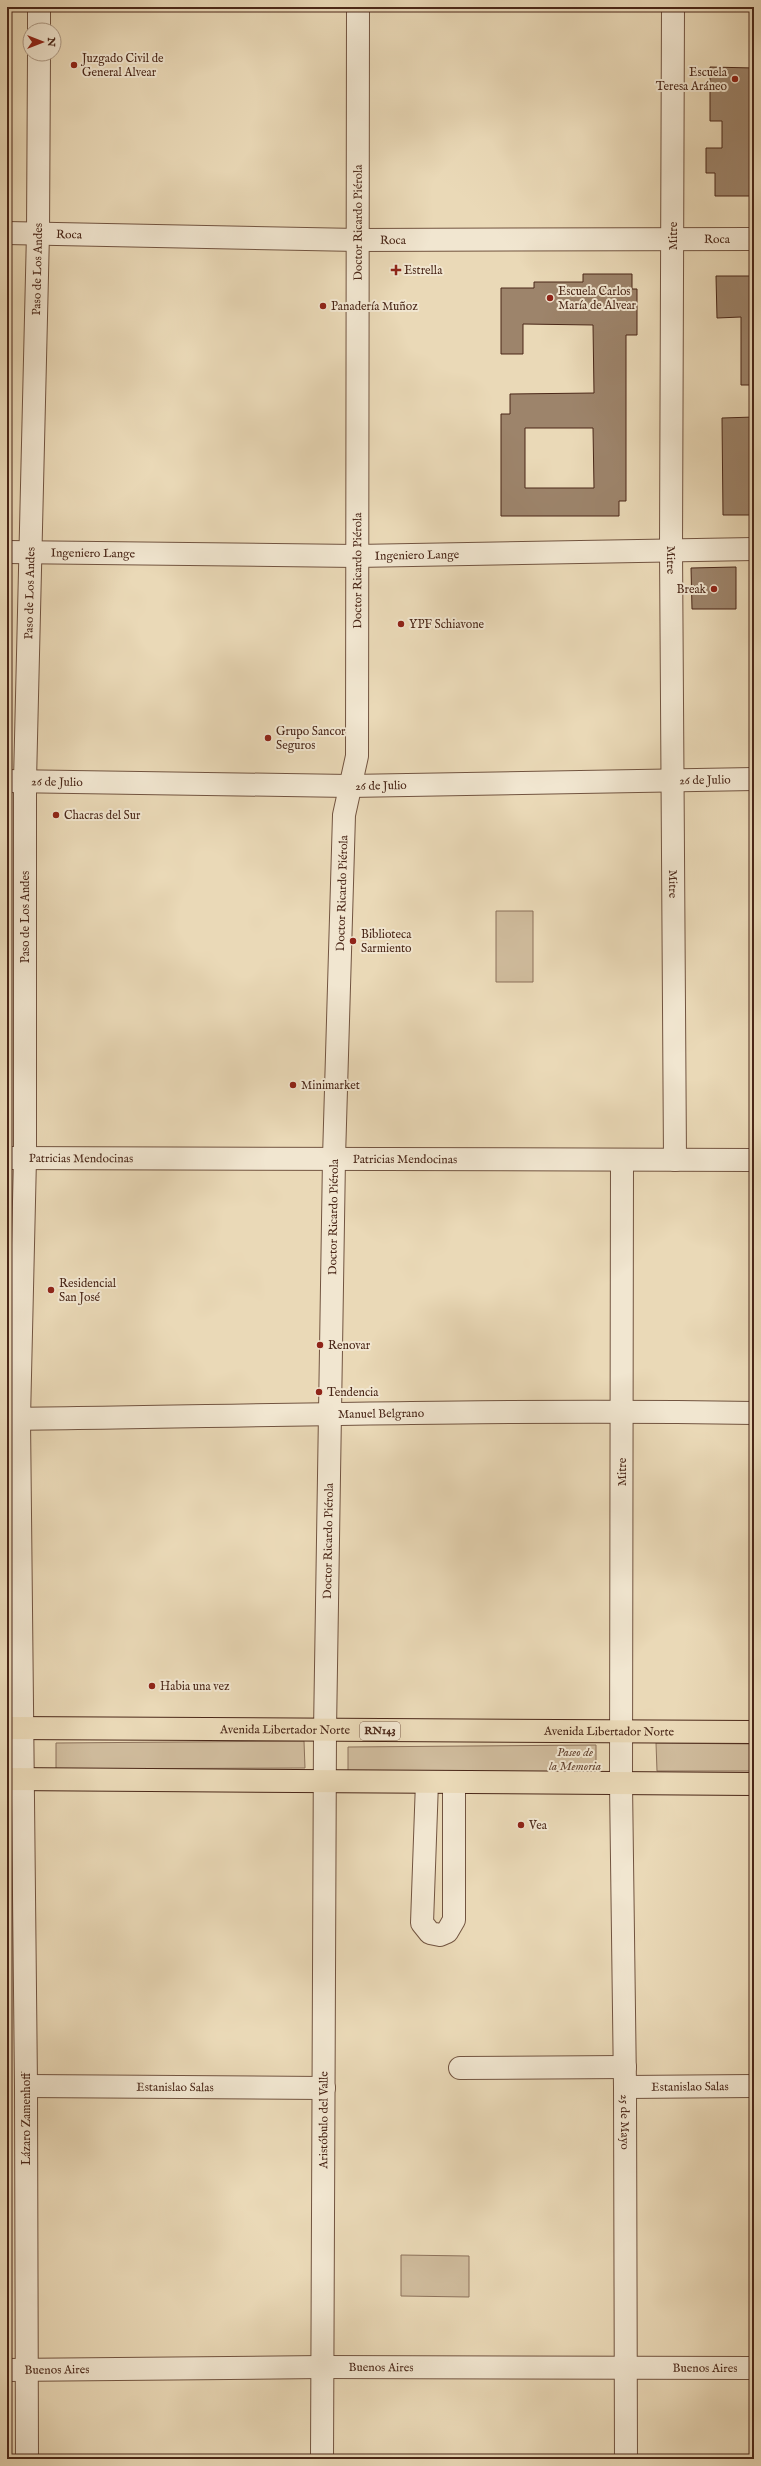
<svg xmlns="http://www.w3.org/2000/svg" width="761" height="2466" viewBox="0 0 761 2466" font-family="'IM FELL English',serif">
<style>
.green{fill:#cfbb9c;stroke:#8c715a}
.building{fill:#9d846b;stroke:#4a2718;fill-rule:evenodd}
.lines{fill:none;stroke-linecap:round;stroke-linejoin:round}
.minor-casing{stroke:#725440;stroke-width:24}
.highway-casing{stroke:#4a2718;stroke-width:24}
.minor{stroke:#f1e6d0;stroke-width:22}
.highway{stroke:#ead9b7;stroke-width:22}
.poi-dot{fill:#8f2418;stroke:#f1e6d0;stroke-width:1.5}
.labels{text-anchor:middle;dominant-baseline:central;stroke-width:4;stroke-linejoin:round;paint-order:stroke}
.shield{fill:#f1e6d0;stroke:#7c604f;stroke-width:1}
.shield-label{font-size:11px;font-weight:bold;fill:#4a2718}
.poi-label{font-size:12px;fill:#4a2718;stroke:#f1e6d0;text-anchor:start}
.street-label{font-size:12px;fill:#4a2718;stroke:#f1e6d0}
.park-label{font-size:12px;font-style:italic;fill:#654532;stroke:#f1e6d0}
</style>
<rect width="100%" height="100%" fill="#ead9b7"/>
<filter id="stains"><feTurbulence type="fractalNoise" baseFrequency=".005" numOctaves="4"/><feColorMatrix values="0 0 0 0 .2 0 0 0 0 .09 0 0 0 0 .02 0 0 0 .5 -.17"/></filter>
<radialGradient id="worn" r=".72"><stop offset=".6" stop-color="#630" stop-opacity="0"/><stop offset="1" stop-color="#630" stop-opacity=".3"/></radialGradient>
<path class="green" d="M 496,911 L 533,911 L 533,982 L 496,982 Z
M 304,1741 L 305,1768 L 56,1769 L 56,1743 Z
M 656,1743 L 754,1744 L 754,1771 L 657,1771 Z
M 596,1745 L 596,1772 L 348,1773 L 348,1747 Z
M 401,2255 L 469,2256 L 469,2297 L 401,2296 Z"/>
<path class="building" d="M 710,67 L 754,68 L 754,196 L 715,196 L 715,173 L 706,173 L 706,148 L 722,148 L 722,121 L 710,121 Z
M 583,274 L 632,274 L 632,289 L 637,289 L 637,335 L 626,335 L 626,501 L 619,501 L 619,516 L 501,516 L 501,414 L 510,414 L 510,394 L 594,393 L 593,325 L 523,324 L 523,354 L 501,354 L 501,288 L 534,288 L 534,282 L 583,282 ZM 525,428 L 593,428 L 594,488 L 525,488 Z
M 716,276 L 754,276 L 754,385 L 741,385 L 741,317 L 717,318 Z
M 754,417 L 754,515 L 723,515 L 722,418 Z
M 736,567 L 736,609 L 692,609 L 691,568 Z"/>
<g class="lines">
<defs>
<g id="minor">
<path id="s1" d="M 673,7 L 671,549 L 675,1160"/>
<path d="M 39,30 L 39,7"/>
<path id="s2" d="M 7,233 L 358,240 L 754,239"/>
<path id="s3" d="M 7,552 L 356,556 L 754,549"/>
<path id="s4" d="M 7,781 L 349,786 L 754,779"/>
<path id="s5" d="M 7,1158 L 754,1160"/>
<path id="s6" d="M 622,1160 L 621,1784 L 625,2087 L 626,2459"/>
<path id="s7" d="M 7,1419 C 256,1416 505,1409 754,1413"/>
<path d="M 427,1782 L 422,1923 L 430,1933 L 440,1935 L 447,1932 L 454,1920 L 454,1783"/>
<path d="M 460,2068 L 625,2067"/>
<path id="s8" d="M 26,2086 L 324,2088"/>
<path id="s9" d="M 625,2087 L 754,2086"/>
<path id="s10" d="M 7,2370 L 322,2367 L 754,2368"/>
<path id="s11" d="M 27,2459 L 26,2086 L 19,1419 L 25,1158 L 25,781 L 38,233 L 39,54"/>
<path id="s12" d="M 322,2459 L 325,1731 L 334,1158 L 344,815 L 357,756 L 358,7"/>
</g>
<g id="highway">
<path id="s13" d="M 7,1728 L 754,1732"/>
<path d="M 7,1779 L 754,1784"/>
</g>
</defs>
<use href="#minor" class="minor-casing"/>
<use href="#highway" class="highway-casing"/>
<use href="#minor" class="minor"/>
<use href="#highway" class="highway"/>
</g>
<g class="poi-dot">
<circle cx="74" cy="65" r="4"/>
<circle cx="735" cy="79" r="4"/>
<path d="M394 264h4v4h4v4h-4v4h-4v-4h-4v-4h4z"/>
<circle cx="550" cy="298" r="4"/>
<circle cx="323" cy="306" r="4"/>
<circle cx="714" cy="589" r="4"/>
<circle cx="401" cy="624" r="4"/>
<circle cx="268" cy="738" r="4"/>
<circle cx="56" cy="815" r="4"/>
<circle cx="353" cy="941" r="4"/>
<circle cx="293" cy="1085" r="4"/>
<circle cx="51" cy="1290" r="4"/>
<circle cx="320" cy="1345" r="4"/>
<circle cx="319" cy="1392" r="4"/>
<circle cx="152" cy="1686" r="4"/>
<circle cx="521" cy="1825" r="4"/>
</g>
<g class="labels">
<rect class="shield" x="360" y="1722" width="40" height="18" rx="3"/>
<g class="shield-label">
<text x="380" y="1731">RN143</text>
</g>
<g class="poi-label">
<text x="82" y="58">Juzgado Civil de<tspan x="82" dy="14">General Alvear</tspan></text>
<text x="727" y="72" text-anchor="end">Escuela<tspan x="727" dy="14">Teresa Aráneo</tspan></text>
<text x="404" y="270">Estrella</text>
<text x="558" y="291">Escuela Carlos<tspan x="558" dy="14">María de Alvear</tspan></text>
<text x="331" y="306">Panadería Muñoz</text>
<text x="706" y="589" text-anchor="end">Break</text>
<text x="409" y="624">YPF Schiavone</text>
<text x="276" y="731">Grupo Sancor<tspan x="276" dy="14">Seguros</tspan></text>
<text x="64" y="815">Chacras del Sur</text>
<text x="361" y="934">Biblioteca<tspan x="361" dy="14">Sarmiento</tspan></text>
<text x="301" y="1085">Minimarket</text>
<text x="59" y="1283">Residencial<tspan x="59" dy="14">San José</tspan></text>
<text x="328" y="1345">Renovar</text>
<text x="327" y="1392">Tendencia</text>
<text x="160" y="1686">Habia una vez</text>
<text x="529" y="1825">Vea</text>
</g>
<g class="street-label">
<text stroke="none"><textPath href="#s12" startOffset="2238">Doctor Ricardo Piérola</textPath></text>
<text stroke="none"><textPath href="#s2" startOffset="62">Roca</textPath></text>
<text transform="translate(673 236) rotate(-90)">Mitre</text>
<text stroke="none"><textPath href="#s2" startOffset="710">Roca</textPath></text>
<text stroke="none"><textPath href="#s2" startOffset="386">Roca</textPath></text>
<text stroke="none"><textPath href="#s11" startOffset="2190">Paso de Los Andes</textPath></text>
<text stroke="none"><textPath href="#s3" startOffset="86">Ingeniero Lange</textPath></text>
<text stroke="none"><textPath href="#s3" startOffset="410">Ingeniero Lange</textPath></text>
<text stroke="none"><textPath href="#s1" startOffset="553">Mitre</textPath></text>
<text stroke="none"><textPath href="#s12" startOffset="1890">Doctor Ricardo Piérola</textPath></text>
<text stroke="none"><textPath href="#s11" startOffset="1866">Paso de Los Andes</textPath></text>
<text stroke="none"><textPath href="#s4" startOffset="698">26 de Julio</textPath></text>
<text stroke="none"><textPath href="#s4" startOffset="50">26 de Julio</textPath></text>
<text stroke="none"><textPath href="#s4" startOffset="374">26 de Julio</textPath></text>
<text stroke="none"><textPath href="#s1" startOffset="877">Mitre</textPath></text>
<text stroke="none"><textPath href="#s12" startOffset="1566">Doctor Ricardo Piérola</textPath></text>
<text transform="translate(25 917) rotate(-90)">Paso de Los Andes</text>
<text stroke="none"><textPath href="#s5" startOffset="74">Patricias Mendocinas</textPath></text>
<text stroke="none"><textPath href="#s5" startOffset="398">Patricias Mendocinas</textPath></text>
<text stroke="none"><textPath href="#s12" startOffset="1242">Doctor Ricardo Piérola</textPath></text>
<text stroke="none"><textPath href="#s7" startOffset="374">Manuel Belgrano</textPath></text>
<text transform="translate(622 1472) rotate(-90)">Mitre</text>
<text stroke="none"><textPath href="#s12" startOffset="918">Doctor Ricardo Piérola</textPath></text>
<text stroke="none"><textPath href="#s13" startOffset="278">Avenida Libertador Norte</textPath></text>
<text stroke="none"><textPath href="#s13" startOffset="602">Avenida Libertador Norte</textPath></text>
<text stroke="none"><textPath href="#s9" startOffset="65">Estanislao Salas</textPath></text>
<text stroke="none"><textPath href="#s8" startOffset="149">Estanislao Salas</textPath></text>
<text transform="translate(26 2119) rotate(-90)">Lázaro Zamenhoff</text>
<text stroke="none"><textPath href="#s12" startOffset="339">Aristóbulo del Valle</textPath></text>
<text stroke="none"><textPath href="#s6" startOffset="962">25 de Mayo</textPath></text>
<text stroke="none"><textPath href="#s10" startOffset="374">Buenos Aires</textPath></text>
<text stroke="none"><textPath href="#s10" startOffset="698">Buenos Aires</textPath></text>
<text stroke="none"><textPath href="#s10" startOffset="50">Buenos Aires</textPath></text>
</g>
<g class="park-label">
<text x="575" y="1752">Paseo de<tspan x="575" dy="14">la Memoria</tspan></text>
</g>
</g>
<rect width="761" height="2466" fill="none" stroke="#ead9b7" stroke-width="24"/>
<rect x="8" y="8" width="745" height="2450" fill="none" stroke="#4a2718" stroke-width="2"/>
<rect x="12" y="12" width="737" height="2442" fill="none" stroke="#4a2718"/>
<g transform="translate(42 42) rotate(90)"><circle r="19" fill="#f1e6d0" stroke="#ae9a86"/>
<path d="M0-3L7 15L0 10L-7 15Z" fill="#8f2418"/>
<text y="-6" font-size="11" font-weight="bold" text-anchor="middle" fill="#4a2718">N</text>
</g>
<rect width="100%" height="100%" filter="url(#stains)"/>
<rect width="100%" height="100%" fill="url(#worn)"/>
</svg>
